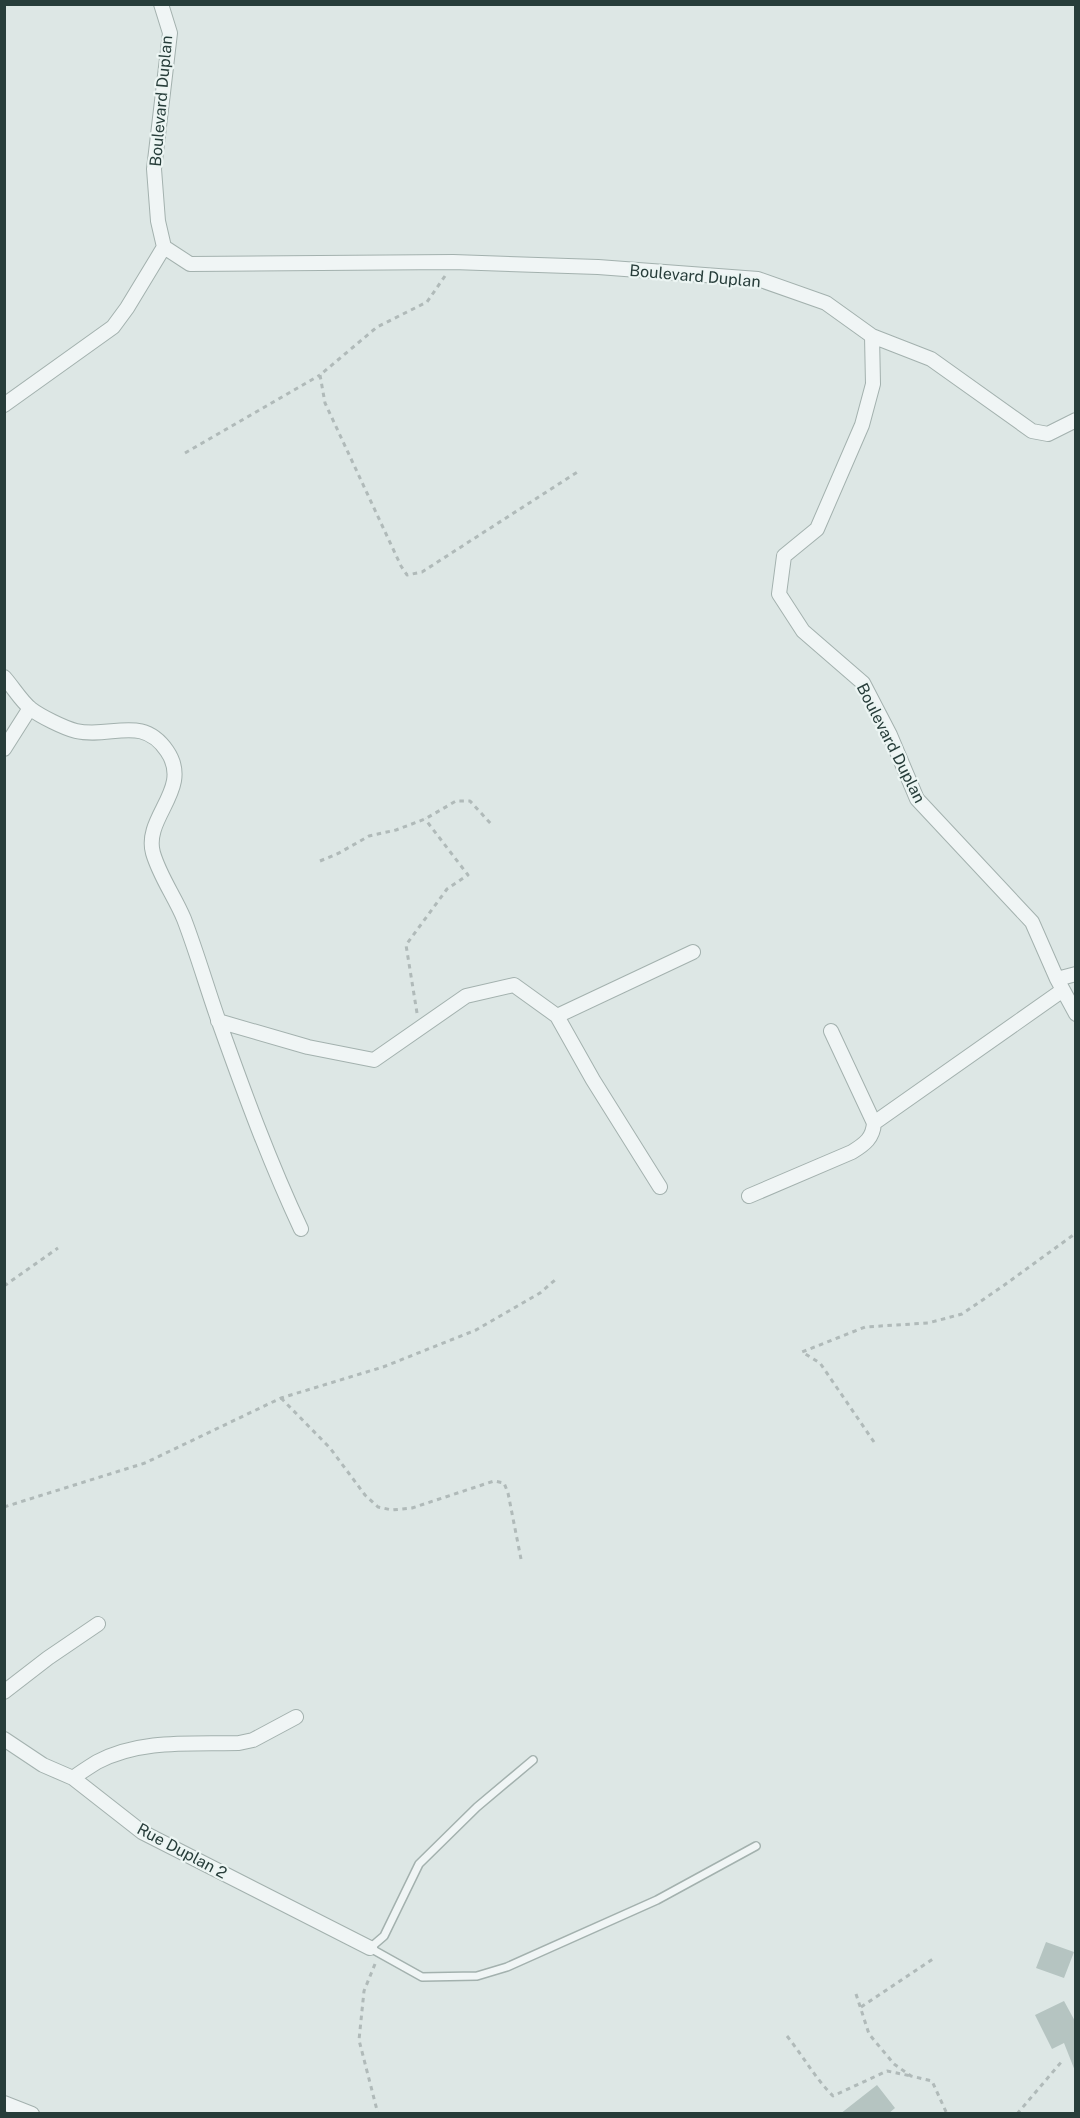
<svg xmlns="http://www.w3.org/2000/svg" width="1080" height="2118" viewBox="0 0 1080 2118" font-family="'Public Sans',sans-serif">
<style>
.building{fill:#b5c4c1}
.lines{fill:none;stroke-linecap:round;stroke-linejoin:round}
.lane-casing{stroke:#a3b1ae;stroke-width:10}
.street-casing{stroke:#a3b1ae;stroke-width:16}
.path{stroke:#b0bab9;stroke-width:3;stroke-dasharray:4.5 4.5;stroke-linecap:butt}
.lane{stroke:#f0f5f5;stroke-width:7}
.street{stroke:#f0f5f5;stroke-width:14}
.labels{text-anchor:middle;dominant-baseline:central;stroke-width:4.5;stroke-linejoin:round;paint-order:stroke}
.street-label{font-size:16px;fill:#273d3a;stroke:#ecf5f3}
</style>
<rect width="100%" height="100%" fill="#dde7e5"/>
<path class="building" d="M 1046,1942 L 1074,1952 L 1064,1978 L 1036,1968 Z
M 1064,2001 L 1076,2023 L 1075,2071 L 1064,2043 L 1052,2049 L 1035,2015 Z
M 877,2085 L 895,2108 L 888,2114 L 840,2114 Z"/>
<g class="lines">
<defs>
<path id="lane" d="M 533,1760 L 477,1807 L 419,1864 L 384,1936 L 370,1948 L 422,1977 L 477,1976 L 507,1967 L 657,1900 L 756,1846"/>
<path id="street" d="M 161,4 L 170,33 L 154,169 L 158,221 L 164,247 L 190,264 L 453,262 L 598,267 L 758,279 L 826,303 L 872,336 L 873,384 L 862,425 L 817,529 L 784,556 L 779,594 L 803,631 L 863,683 L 890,735 L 917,799 L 1032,922 L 1057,979 L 1076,1014
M 872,336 L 931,359 L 1032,431 L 1048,434 L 1076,420
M 4,405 L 113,327 L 127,308 L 164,247
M 4,677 C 13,687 21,701 31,709 C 40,716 64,728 76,731 C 111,739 142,714 167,751 C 193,789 143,817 153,853 C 160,877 175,897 184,919 C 197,953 207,988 219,1022 C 244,1092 269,1161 301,1229
M 4,749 L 30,708
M 1057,979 L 1076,974
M 557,1016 L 693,952
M 218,1021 L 308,1047 L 374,1060 L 466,996 L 514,985 L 557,1016 L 593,1080 L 660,1187
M 831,1031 L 874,1123
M 749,1196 L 852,1152 C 865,1144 873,1138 874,1123 L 1063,990
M 4,1692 L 48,1658 L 98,1624
M 4,1739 L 43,1765 L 73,1778 L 142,1832 L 370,1948
M 73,1778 C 81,1772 89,1767 97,1762 C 140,1739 191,1744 239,1743 L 253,1740 L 296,1717
M 4,2103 L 32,2114"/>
</defs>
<use href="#lane" class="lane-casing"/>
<use href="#street" class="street-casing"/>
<path class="path" d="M 445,276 L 427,302 L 377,327 L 320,375 L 325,403 L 401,566 L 407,575 L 422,572 L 579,471
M 185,453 L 320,375
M 320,861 L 339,853 L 369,836 L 396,830 L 425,819 L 456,801 L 470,801 L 492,825
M 417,1013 L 406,945 L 447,889 L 468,875 L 425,819
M 4,1286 L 58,1248
M 281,1398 L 330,1448 L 365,1495 L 378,1507 L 392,1510 L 412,1508 L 494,1481 L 504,1483 L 508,1493 L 521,1559
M 874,1442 L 820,1363 L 802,1352 L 865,1327 L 928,1323 L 962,1314 L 1003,1286 L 1076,1233
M 4,1507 L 145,1463 L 281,1398 L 383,1367 L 476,1330 L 540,1293 L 555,1280
M 375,1964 L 364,1991 L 359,2040 L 378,2114
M 856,1994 L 869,2034 L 894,2064 L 911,2076 L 932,2081 L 947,2114
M 861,2007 L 933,1959
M 787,2036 C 803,2056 815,2078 833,2096 L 887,2071 L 911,2076
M 1017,2114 L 1063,2060"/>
<use href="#lane" class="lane"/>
<use href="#street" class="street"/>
</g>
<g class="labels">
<g class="street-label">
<text transform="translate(161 101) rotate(-85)">Boulevard Duplan</text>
<text transform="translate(695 276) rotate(5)">Boulevard Duplan</text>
<text transform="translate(891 743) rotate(63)">Boulevard Duplan</text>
<text transform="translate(182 1851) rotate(28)">Rue Duplan 2</text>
</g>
</g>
<rect width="1080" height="2118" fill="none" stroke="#273d3a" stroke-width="12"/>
</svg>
